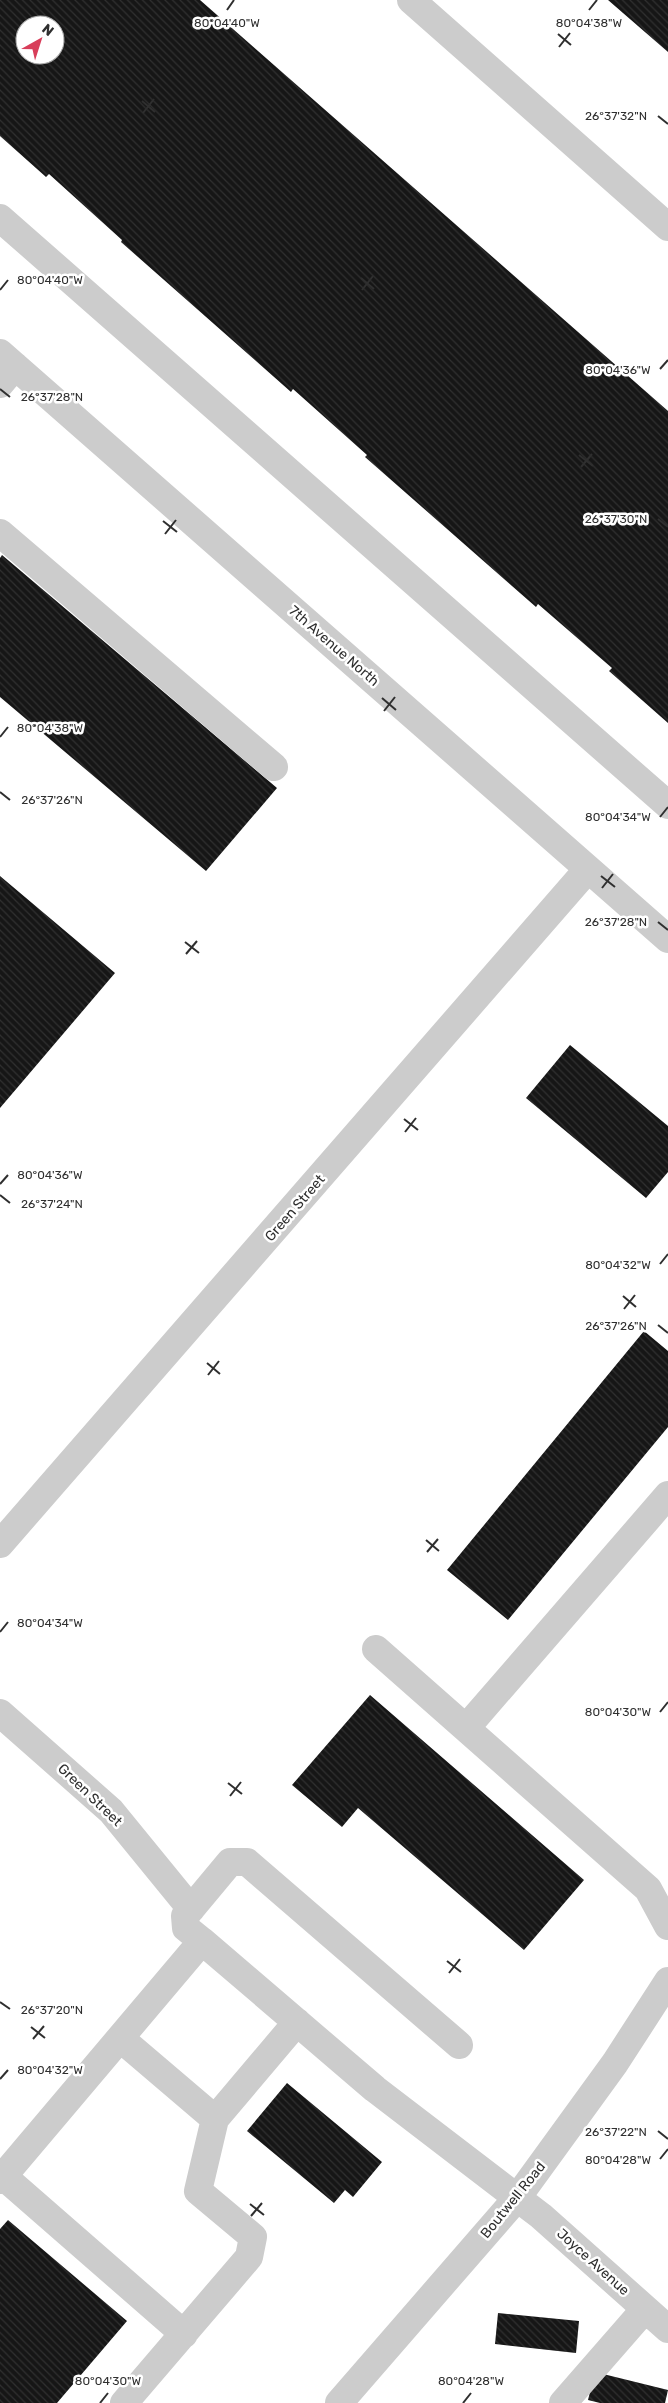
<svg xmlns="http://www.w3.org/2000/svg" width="668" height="2403" viewBox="0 0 668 2403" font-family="Rubik,sans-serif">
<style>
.building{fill:url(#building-back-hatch);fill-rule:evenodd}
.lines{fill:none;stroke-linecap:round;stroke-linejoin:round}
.minor{stroke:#ccc;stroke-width:28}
.ticks{fill:none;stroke:#2f2f2f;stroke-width:2}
.labels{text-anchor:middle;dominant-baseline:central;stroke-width:5;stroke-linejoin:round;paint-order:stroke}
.street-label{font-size:14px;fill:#2f2f2f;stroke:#fff}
.ticks-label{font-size:12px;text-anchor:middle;fill:#2f2f2f;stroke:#fff;stroke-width:5;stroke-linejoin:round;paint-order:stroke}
</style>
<defs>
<pattern id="building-back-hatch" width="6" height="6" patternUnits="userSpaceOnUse" patternTransform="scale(1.25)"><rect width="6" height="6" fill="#161616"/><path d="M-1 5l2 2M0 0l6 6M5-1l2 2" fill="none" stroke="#303030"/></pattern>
</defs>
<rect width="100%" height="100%" fill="#fff"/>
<path class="building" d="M 0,0 L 200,0 L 668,411 L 668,723 L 609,671 L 612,668 L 538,604 L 536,607 L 365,457 L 367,455 L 293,389 L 291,392 L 121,242 L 122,240 L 49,174 L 46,177 L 0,136 ZM 25,25 L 55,25 L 55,55 L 25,55 Z
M 608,0 L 668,0 L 668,52 Z
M 2,555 L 277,788 L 206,871 L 0,697 L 0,558 Z
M 0,876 L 115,973 L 0,1108 Z
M 570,1045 L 668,1126 L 668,1172 L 646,1198 L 526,1098 Z
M 644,1331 L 668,1351 L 668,1427 L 508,1620 L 447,1570 Z
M 370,1695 L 584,1880 L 524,1950 L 358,1808 L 342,1827 L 292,1785 Z
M 287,2083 L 382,2162 L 353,2197 L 345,2190 L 334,2203 L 247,2131 Z
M 8,2220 L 127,2321 L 57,2403 L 0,2403 L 0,2229 Z
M 498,2313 L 579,2321 L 576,2353 L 495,2344 Z
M 595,2372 L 668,2390 L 665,2403 L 600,2403 L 588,2400 Z"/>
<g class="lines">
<path class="minor" d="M 411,0 L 668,227
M 0,218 L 668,805
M 0,353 L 668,939
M 0,384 L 15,366
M 0,533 L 274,767
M 0,1544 L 588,869
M 376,1649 L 648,1889 L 668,1926
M 0,1713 L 111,1811 L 191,1909
M 466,1728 L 668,1495
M 120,2038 L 215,2119
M 459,2045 L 247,1862 L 230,1862 L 185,1916 L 186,1928 L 202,1941 L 375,2089 L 541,2216 L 668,2329
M 3,2176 L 184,2334
M 0,2180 L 202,1941
M 124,2403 L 249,2257 L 253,2237 L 198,2191 L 215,2119 L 297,2022
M 339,2403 L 517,2198 L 615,2063 L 668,1981
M 563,2403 L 645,2309"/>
</g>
<path class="ticks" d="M 227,10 L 234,0M 589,10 L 597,0M 558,34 L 571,45M 559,47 L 570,33M 142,101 L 155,112M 143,113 L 154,99M 658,116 L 668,124M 361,278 L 374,289M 0,290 L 8,280M 362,290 L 373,276M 660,369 L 668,360M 0,389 L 10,397M 579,455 L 593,466M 581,467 L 592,454M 658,519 L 668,527M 163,521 L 177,532M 165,534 L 176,520M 382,698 L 396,710M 384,711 L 395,697M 0,737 L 8,727M 0,792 L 10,800M 660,817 L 668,807M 601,876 L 615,887M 602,888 L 613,874M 658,922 L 668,930M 185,942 L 199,953M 186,954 L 197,941M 404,1119 L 418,1130M 405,1132 L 416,1118M 0,1184 L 8,1175M 0,1195 L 10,1203M 660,1264 L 668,1254M 623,1296 L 636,1307M 624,1309 L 635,1295M 658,1325 L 668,1333M 207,1363 L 220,1374M 208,1375 L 219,1361M 426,1540 L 439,1551M 427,1552 L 438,1539M 0,1632 L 8,1622M 660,1712 L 668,1702M 228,1783 L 242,1794M 230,1796 L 241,1782M 447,1961 L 461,1972M 449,1973 L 460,1959M 0,2002 L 10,2009M 31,2027 L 45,2038M 33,2039 L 44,2026M 0,2079 L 8,2070M 658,2131 L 668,2139M 660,2159 L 668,2149M 250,2204 L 264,2215M 251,2216 L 262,2203M 100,2403 L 108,2393M 463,2403 L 471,2393"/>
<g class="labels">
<g class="street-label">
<text transform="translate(334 646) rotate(41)">7th Avenue North</text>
<text transform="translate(295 1208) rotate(-49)">Green Street</text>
<text transform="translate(90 1795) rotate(44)">Green Street</text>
<text transform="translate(513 2200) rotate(-51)">Boutwell Road</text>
<text transform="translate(593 2262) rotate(42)">Joyce Avenue</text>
</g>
</g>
<g class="ticks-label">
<text x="589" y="27">80°04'38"W</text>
<text x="227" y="27">80°04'40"W</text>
<text x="616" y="120">26°37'32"N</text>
<text x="50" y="284">80°04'40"W</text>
<text x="618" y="374">80°04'36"W</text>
<text x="52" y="401">26°37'28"N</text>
<text x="616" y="523">26°37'30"N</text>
<text x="50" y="732">80°04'38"W</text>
<text x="52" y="804">26°37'26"N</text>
<text x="618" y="821">80°04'34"W</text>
<text x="616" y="926">26°37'28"N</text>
<text x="50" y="1179">80°04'36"W</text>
<text x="52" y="1208">26°37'24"N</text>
<text x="618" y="1269">80°04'32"W</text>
<text x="616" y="1330">26°37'26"N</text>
<text x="50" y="1627">80°04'34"W</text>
<text x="618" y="1716">80°04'30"W</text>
<text x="52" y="2014">26°37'20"N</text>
<text x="50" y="2074">80°04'32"W</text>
<text x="616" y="2136">26°37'22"N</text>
<text x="618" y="2164">80°04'28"W</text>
<text x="108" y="2385">80°04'30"W</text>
<text x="471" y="2385">80°04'28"W</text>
</g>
<g transform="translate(40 40) rotate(39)"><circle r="24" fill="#ffffff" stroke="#acacac"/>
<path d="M0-4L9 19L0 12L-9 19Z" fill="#d83e5a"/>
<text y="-8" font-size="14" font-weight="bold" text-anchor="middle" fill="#2f2f2f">N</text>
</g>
</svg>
